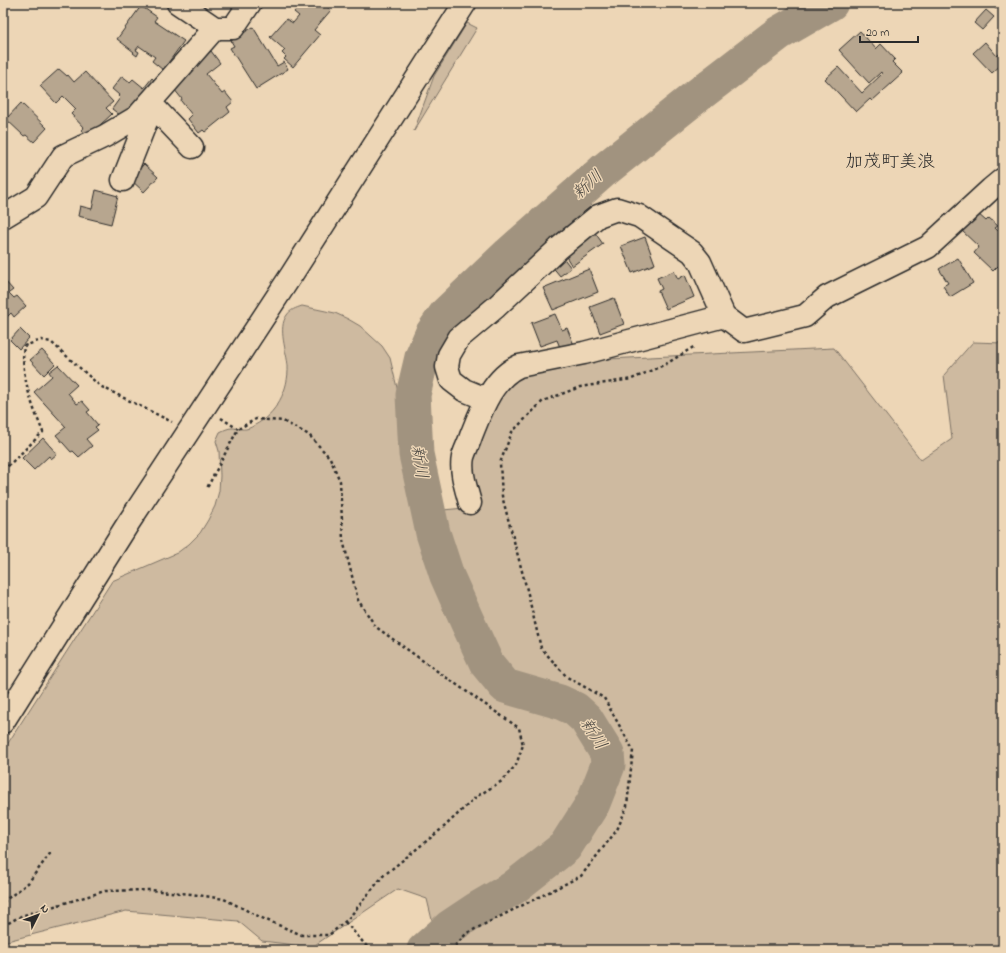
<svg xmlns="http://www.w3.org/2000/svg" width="1006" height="953" viewBox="0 0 1006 953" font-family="'Indie Flower','Klee One',sans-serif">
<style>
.green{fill:#cebaa0;stroke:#7c7266}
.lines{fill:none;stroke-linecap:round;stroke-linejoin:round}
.river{stroke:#a1937f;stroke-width:35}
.building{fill:#b7a68f;stroke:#2b2b2b}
.minor-casing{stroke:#2b2b2b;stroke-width:25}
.path{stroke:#2b2b2b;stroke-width:2.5;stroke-dasharray:3 3;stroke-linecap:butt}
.minor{stroke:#edd6b6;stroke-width:22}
.labels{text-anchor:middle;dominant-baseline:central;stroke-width:3;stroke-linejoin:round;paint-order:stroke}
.water-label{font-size:17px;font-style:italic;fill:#484540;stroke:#edd6b6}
.quarter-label{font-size:18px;fill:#2b2b2b;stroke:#edd6b6}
</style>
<rect width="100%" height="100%" fill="#edd6b6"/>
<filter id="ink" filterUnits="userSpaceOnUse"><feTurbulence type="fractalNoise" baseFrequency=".025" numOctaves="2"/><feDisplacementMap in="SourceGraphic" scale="8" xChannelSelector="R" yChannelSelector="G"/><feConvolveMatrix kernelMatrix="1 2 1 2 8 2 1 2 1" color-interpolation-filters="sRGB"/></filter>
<g filter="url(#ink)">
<path class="green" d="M 467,23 L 477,28 L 414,131 L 434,76 Z
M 302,306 L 335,313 L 348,319 L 360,326 L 382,346 L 390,358 L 409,439 L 443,510 L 475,507 L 468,466 L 488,407 L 516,374 L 588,360 L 834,348 L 921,460 L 952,439 L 944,375 L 973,342 L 1003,343 L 1003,950 L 438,950 L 439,949 L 427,899 L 398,889 L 312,947 L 262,941 L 238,921 L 126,911 L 3,942 L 3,751 L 112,581 L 177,553 L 189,544 L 200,533 L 208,520 L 215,506 L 219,491 L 220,476 L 219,451 L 216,441 L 220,432 C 224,430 228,428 232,428 C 243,428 244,432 255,425 C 276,414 289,390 288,366 C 287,352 277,328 287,315 C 290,310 296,308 302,306 Z"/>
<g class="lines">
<path class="river" d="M 424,950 L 450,927 L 477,909 L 513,888 L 565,847 L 593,803 L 608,765 L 607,753 L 586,719 L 575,709 L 560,702 L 505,686 L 487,664 L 467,621 L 447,576 L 433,533 L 416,454 L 413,395 L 422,357 L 432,334 L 446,314 L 509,254 L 603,171 L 693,99 L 779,33 L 831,3"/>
</g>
<path class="building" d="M 302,3 L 323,3 L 331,10 L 314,30 L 320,35 L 293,67 L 284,59 L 286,57 L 282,53 L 285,50 L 270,37 L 286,19 L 293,23 L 299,16 L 294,12 Z
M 982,3 L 1001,3 L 996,9 L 990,4 L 987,7 Z
M 141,6 L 157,17 L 154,21 L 184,41 L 163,70 L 152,61 L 155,57 L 139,46 L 136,50 L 139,52 L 137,56 L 133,53 L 134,52 L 117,39 Z
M 986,10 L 994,17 L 982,30 L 974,23 Z
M 253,27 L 277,66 L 284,62 L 288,69 L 256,89 L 230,48 L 234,46 L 231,41 Z
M 860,31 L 876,49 L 881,44 L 895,59 L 892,62 L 903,73 L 872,101 L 870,99 L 856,112 L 825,79 L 838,67 L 862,93 L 882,74 L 881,72 L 869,83 L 839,50 Z
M 985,42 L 997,56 L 1003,51 L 1003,63 L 992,73 L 973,53 Z
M 211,51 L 220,63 L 206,74 L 222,94 L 225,92 L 233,102 L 227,107 L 230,112 L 205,132 L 203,130 L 199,133 L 188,119 L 192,115 L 181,101 L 182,99 L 170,84 Z
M 59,69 L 67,76 L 68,75 L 74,82 L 85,72 L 113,102 L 106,108 L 112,114 L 88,136 L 81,130 L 84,128 L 71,114 L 76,109 L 63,96 L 56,103 L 40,86 Z
M 122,76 L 130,82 L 133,79 L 144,88 L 152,78 L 155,81 L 125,119 L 112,109 L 120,98 L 118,96 L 119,95 L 112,89 Z
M 21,103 L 47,128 L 34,142 L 26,135 L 24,136 L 6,119 Z
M 144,164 L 158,177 L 144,192 L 130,179 Z
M 96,190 L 118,196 L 111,224 L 78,216 L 80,206 L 92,209 Z
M 977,213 L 986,221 L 989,218 L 998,226 L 995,228 L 1003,236 L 1002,270 L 998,266 L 993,271 L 974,253 L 979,247 L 961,230 Z
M 593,230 L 603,244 L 572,266 L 563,252 Z
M 645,237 L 655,264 L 632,273 L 621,246 Z
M 562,256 L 571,268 L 560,276 L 551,265 Z
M 958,258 L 973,283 L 950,297 L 943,286 L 948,283 L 939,269 Z
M 589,269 L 598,292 L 553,310 L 543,288 Z
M 674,271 L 678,279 L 685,275 L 694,297 L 666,309 L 658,291 L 662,289 L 657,278 Z
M 4,280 L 13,290 L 9,293 L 14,298 L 17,296 L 26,306 L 14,317 L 11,313 L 3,321 Z
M 614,298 L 624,324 L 600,333 L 590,307 Z
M 555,314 L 562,330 L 567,328 L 574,345 L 561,350 L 557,340 L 540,346 L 531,323 Z
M 20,329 L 29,338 L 19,349 L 10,340 Z
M 42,350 L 55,364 L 44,375 L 30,360 Z
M 58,365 L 77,385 L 68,393 L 77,404 L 82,401 L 90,410 L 87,412 L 98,425 L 95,427 L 98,430 L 86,439 L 92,446 L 79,457 L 73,451 L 71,452 L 56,435 L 66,427 L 34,392 L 52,376 L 49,372 Z
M 43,438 L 57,454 L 51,459 L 49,456 L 34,470 L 22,458 Z"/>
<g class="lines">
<defs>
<path id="minor" d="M 178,3 L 215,28 L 233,28 L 250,3
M 153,106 L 192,147
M 123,180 L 153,104
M 3,217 L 36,197 L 63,156 L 105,136 L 137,117 L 215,28
M 486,399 L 464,390 L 451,380 L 447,367 L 449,355 L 459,338 L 496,307 L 559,248 L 598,216 L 617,209 L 639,216 L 692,252 L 700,262 L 724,316
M 470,503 C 466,488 460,471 463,457 C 465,450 469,443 471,436 C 481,411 492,378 519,366 L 584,353 L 724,316 L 744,331 L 805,316 L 827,297 L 928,247 L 991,189 L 1003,179
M 3,722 L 129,522 L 292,274 L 465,3"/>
</defs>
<use href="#minor" class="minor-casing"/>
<path class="path" d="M 221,418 L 238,429
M 3,477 L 6,468 L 43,432 C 32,406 20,373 24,346 L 41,340 L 51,342 L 100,386 L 172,422
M 3,902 L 28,883 L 52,851
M 345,922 L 370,950
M 3,926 L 21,916 L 105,891 L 150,890 L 191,894 L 224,899 L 264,919 L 302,935 L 329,935 L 348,919 L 383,876 L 444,827 L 476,797 L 502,781 L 516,765 L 523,745 L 519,728 L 437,671 L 376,627 L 358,600 L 343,540 L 340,481 L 330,458 L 309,435 L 283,421 L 256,419 L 238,429 L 207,488
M 451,950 L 467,933 L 581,876 L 617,830 L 627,806 L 633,750 L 604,698 L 567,677 L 541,648 L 527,590 L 502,496 L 500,463 L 512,432 L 543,401 L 580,387 L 632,379 L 666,364 L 695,346"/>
<use href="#minor" class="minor"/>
</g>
</g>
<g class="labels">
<g class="water-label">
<text transform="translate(588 185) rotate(-42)">新川</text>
<text transform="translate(419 462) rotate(81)">新川</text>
<text transform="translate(593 734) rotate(57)">新川</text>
</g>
<g class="quarter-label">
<text x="890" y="163">加茂町美浪</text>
</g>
</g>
<rect width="1006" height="953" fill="none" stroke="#edd6b6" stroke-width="16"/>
<rect x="8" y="8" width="990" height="937" fill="none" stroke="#2b2b2b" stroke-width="1.5" filter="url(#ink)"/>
<g transform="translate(38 915) rotate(48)" stroke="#edd6b6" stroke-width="3" paint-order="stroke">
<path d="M0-3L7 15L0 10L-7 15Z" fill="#2b2b2b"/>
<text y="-6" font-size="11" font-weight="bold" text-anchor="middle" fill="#2b2b2b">N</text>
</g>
<path d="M860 36v6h58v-6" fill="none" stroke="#2b2b2b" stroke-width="2"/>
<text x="866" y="36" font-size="12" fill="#2b2b2b" stroke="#edd6b6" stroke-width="3" paint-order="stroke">20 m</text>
</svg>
